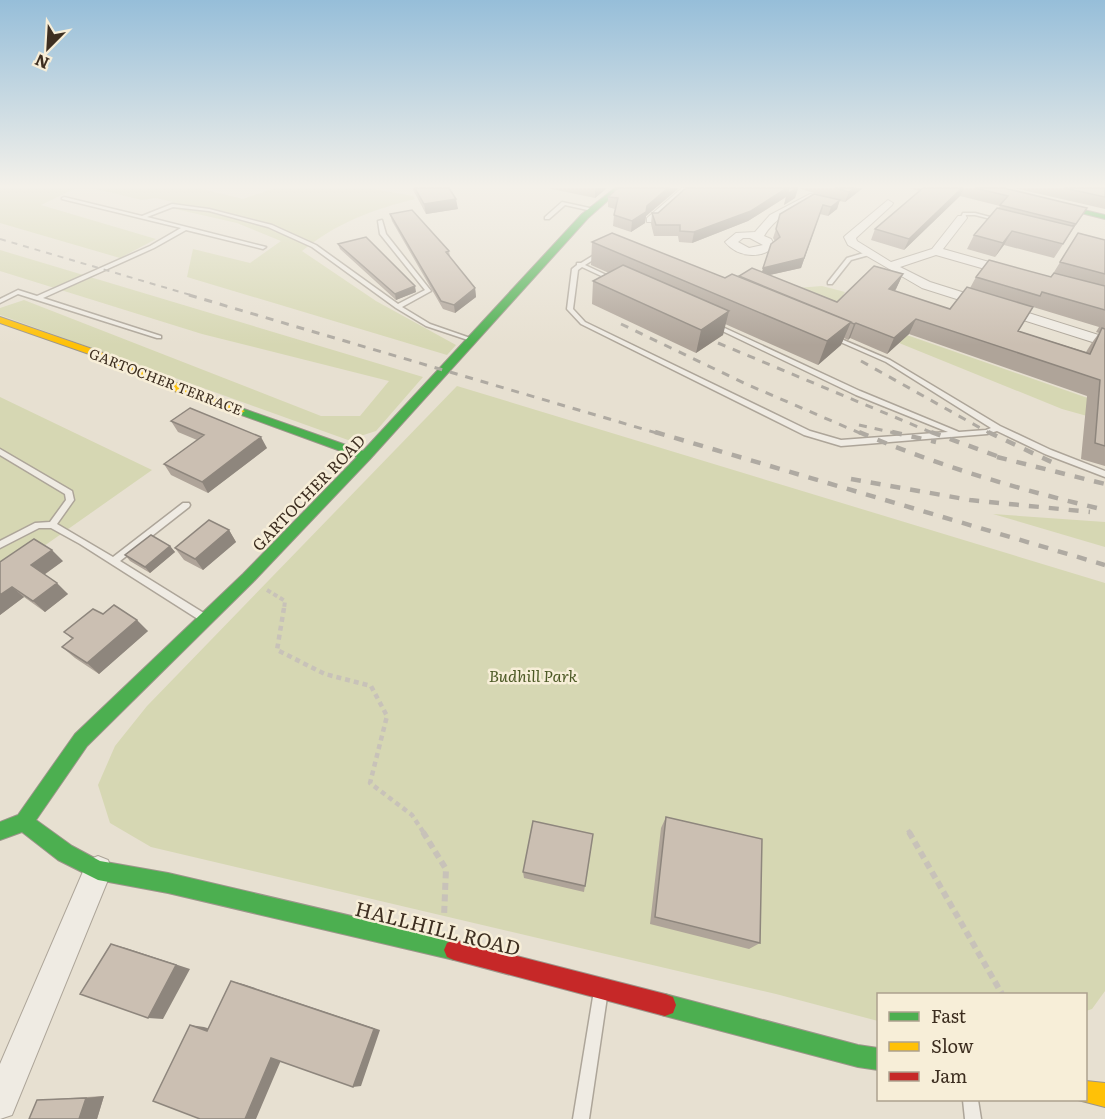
<svg xmlns="http://www.w3.org/2000/svg" width="1105" height="1119" viewBox="0 0 1105 1119" font-family="Literata,serif">
<style>
.green{fill:#d6d7b3}
.lines{fill:none;stroke-linecap:round;stroke-linejoin:round}
.lane-casing{stroke:#ada599;stroke-width:3}
.street-casing{stroke:#ada599;stroke-width:2}
.fast-casing{stroke:#9c958a;stroke-width:2}
.slow-casing{stroke:#9c958a;stroke-width:2}
.jam-casing{stroke:#9c958a;stroke-width:2}
.path-far2{stroke:#c8c2b9;stroke-width:4;stroke-dasharray:4.5 3;stroke-linecap:butt}
.path-far1{stroke:#c8c2b9;stroke-width:4.5;stroke-dasharray:5 4;stroke-linecap:butt}
.path{stroke:#c8c2b9;stroke-width:6;stroke-dasharray:7 4.5;stroke-linecap:butt}
.lane{fill:#efebe3;fill-rule:evenodd}
.street{fill:#efebe3;fill-rule:evenodd}
.fast{fill:#4caf50;fill-rule:evenodd}
.slow{fill:#ffc107;fill-rule:evenodd}
.jam{fill:#c62828;fill-rule:evenodd}
.rail-far2{stroke:#afaaa2;stroke-width:2;stroke-dasharray:6 6;stroke-linecap:butt}
.rail-far1{stroke:#afaaa2;stroke-width:3;stroke-dasharray:8 8;stroke-linecap:butt}
.rail{stroke:#afaaa2;stroke-width:4.5;stroke-dasharray:10 10;stroke-linecap:butt}
.wall{fill:#afa499;fill-rule:evenodd}
.shaded-wall{fill:#8e867d}
.building{fill:#cbbfb2;stroke:#8e867d;stroke-width:1.5}
.labels{text-anchor:middle;dominant-baseline:central;stroke-width:5;stroke-linejoin:round;paint-order:stroke}
.far-street-label{font-size:14px;fill:#3d2e20;stroke:#f7eed8}
.street-label{font-size:16px;fill:#3d2e20;stroke:#f7eed8}
.park-label{font-size:16px;font-style:italic;fill:#4d5a26;stroke:#f7eed8}
.near-street-label{font-size:20px;fill:#3d2e20;stroke:#f7eed8}
</style>
<rect width="100%" height="100%" fill="#e7e0d1"/>
<path class="green" d="M 0,188 L 76,188 L 41,205 L 156,239 L 120,258 L 0,223 Z
M 92,188 L 198,188 L 243,199 L 275,188 L 368,188 L 413,196 L 415,199 C 374,209 336,223 302,251 L 376,301 L 456,345 L 447,355 L 187,277 L 193,249 L 250,263 L 281,241 L 237,223 L 171,208 L 173,202 L 156,198 L 142,200 Z
M 0,250 L 423,377 L 376,431 L 348,440 L 0,315 L 0,308 L 24,300 L 321,416 L 360,416 L 389,381 L 202,334 L 0,271 Z
M 822,286 L 845,292 L 835,310 L 1105,404 L 1105,421 L 1062,409 L 803,304 L 797,288 Z
M 457,386 L 1105,583 L 1105,991 L 1092,1009 L 1086,1011 L 1086,994 L 878,994 L 878,1021 L 776,994 L 151,847 L 110,823 L 98,785 L 115,746 L 147,706 Z
M 0,397 L 152,470 L 0,577 Z
M 993,514 L 1105,522 L 1105,547 Z"/>
<g class="lines">
<defs>
<path id="lane" d="M 64,197 L 142,216 L 172,204 L 209,209 L 272,225 L 316,245 L 398,304 L 425,290 L 380,234 L 378,221 L 382,220 L 386,234 L 431,291 L 402,307 L 430,324 L 476,340 L 471,341 L 426,326 L 396,308 L 312,247 L 268,227 L 209,211 L 173,207 L 147,217 L 266,247 L 263,249 L 186,230 L 154,248 L 43,298 L 161,336 L 161,338 L 157,338 L 18,294 L 0,303 L 0,299 L 18,290 L 37,296 L 150,246 L 181,228 L 62,199 L 62,198 Z
M 562,202 L 594,209 L 594,210 L 592,211 L 565,205 L 549,219 L 545,219 L 545,217 Z
M 963,213 L 975,213 L 1001,220 L 999,221 L 975,215 L 966,215 L 964,219 L 960,219 Z
M 599,252 L 604,253 L 585,265 L 617,280 L 612,281 L 582,267 L 578,270 L 573,309 L 585,322 L 810,431 L 841,440 L 948,432 L 856,395 L 712,326 L 712,324 L 716,324 L 860,391 L 959,432 L 986,430 L 991,428 L 886,362 L 829,337 L 834,336 L 890,360 L 1000,426 L 1051,450 L 1105,471 L 1105,477 L 1045,454 L 997,431 L 987,434 L 841,446 L 804,435 L 581,324 L 567,309 L 572,269 L 577,265 L 577,263 L 581,263 Z
M 867,252 L 869,253 L 869,255 L 851,260 L 832,284 L 828,284 L 828,282 L 847,258 Z
M 0,449 L 72,491 L 74,500 L 57,524 L 113,557 L 183,503 L 189,503 L 190,505 L 189,507 L 120,561 L 207,615 L 209,618 L 207,621 L 204,622 L 201,621 L 80,544 L 51,528 L 39,528 L 0,548 L 0,541 L 35,523 L 50,522 L 66,500 L 65,494 L 0,455 Z
M 600,990 L 605,992 L 607,997 L 589,1119 L 573,1119 L 593,997 L 595,992 Z
M 963,1100 L 978,1100 L 981,1119 L 965,1119 Z"/>
<path id="street" d="M 682,188 L 693,188 L 655,222 L 647,222 L 647,218 Z
M 810,194 L 814,195 L 814,199 C 795,209 775,217 764,236 L 771,239 L 775,246 C 761,260 737,257 725,242 L 736,233 L 755,232 L 770,215 ZM 743,238 L 750,238 L 763,245 L 749,248 L 738,242 Z
M 888,200 L 893,203 L 892,205 L 856,238 L 857,241 L 891,262 L 932,249 L 958,216 L 966,216 L 967,218 L 943,249 L 1014,269 L 1014,275 L 1006,275 L 936,255 L 900,267 L 930,282 L 1105,337 L 1105,346 L 922,288 L 848,245 L 844,237 L 846,235 Z
M 98,856 L 108,860 L 112,870 L 12,1115 L 0,1119 L 0,1064 L 88,860 Z"/>
<path id="fast" d="M 615,188 L 622,188 L 588,218 L 370,459 L 253,582 L 87,746 L 36,820 L 72,846 L 100,861 L 168,873 L 454,940 L 461,943 L 464,950 L 461,957 L 454,960 L 168,893 L 98,880 L 58,860 L 22,832 L 0,840 L 0,822 L 18,815 L 75,734 L 243,574 L 357,457 L 236,413 L 236,409 L 244,409 L 363,451 L 582,214 Z
M 981,188 L 993,188 L 1105,215 L 1105,219 Z
M 665,994 L 858,1045 L 878,1048 L 878,1070 L 858,1067 L 665,1016 L 657,1013 L 654,1005 L 657,997 Z"/>
<path id="slow" d="M 0,317 L 98,351 L 245,411 L 240,414 L 184,395 L 92,355 L 0,323 Z
M 1086,1081 L 1105,1083 L 1105,1107 L 1078,1100 L 1086,1100 Z"/>
<path id="jam" d="M 454,940 L 665,994 L 673,997 L 676,1005 L 673,1013 L 665,1016 L 454,960 L 447,957 L 444,950 L 447,943 Z"/>
</defs>
<use href="#lane" class="lane-casing"/>
<use href="#street" class="street-casing"/>
<use href="#fast" class="fast-casing"/>
<use href="#slow" class="slow-casing"/>
<use href="#jam" class="jam-casing"/>
<path class="path-far2" d="M 267,590 L 285,601 L 284,609"/>
<path class="path-far1" d="M 284,608 L 277,650 L 325,674 L 371,686 L 387,716 L 370,783 L 412,815 L 424,833
M 908,830 L 910,833"/>
<path class="path" d="M 423,832 L 446,869 L 444,917
M 909,832 L 1002,994"/>
<use href="#lane" class="lane"/>
<use href="#street" class="street"/>
<use href="#fast" class="fast"/>
<use href="#slow" class="slow"/>
<use href="#jam" class="jam"/>
<path class="rail-far2" d="M 0,239 L 194,296"/>
<path class="rail-far1" d="M 189,295 L 660,434
M 621,324 L 746,384 L 862,434
M 718,343 L 935,434
M 861,361 L 991,434
M 859,425 L 899,434"/>
<path class="rail" d="M 655,432 L 1105,565
M 859,432 C 938,466 1021,490 1105,510
M 892,432 L 936,442
M 931,432 L 1005,459
M 988,432 L 1060,466
M 997,457 L 1105,484
M 851,479 L 970,500 L 1090,512"/>
</g>
<path class="wall" d="M 412,188 L 450,188 L 458,209 L 426,214 Z
M 547,188 L 607,188 L 595,198 Z
M 618,188 L 679,188 L 646,216 L 645,223 L 631,232 L 613,226 L 614,215 L 615,209 L 608,207 L 608,197 Z
M 686,188 L 863,188 L 845,202 L 839,201 L 837,209 L 828,216 L 820,214 L 801,268 L 769,275 L 837,302 L 903,274 L 895,291 L 950,309 L 970,288 L 976,277 L 1051,277 L 1078,233 L 1105,240 L 1105,466 L 1081,459 L 1087,396 L 909,334 L 887,354 L 850,338 L 848,340 L 844,338 L 841,345 L 818,365 L 725,324 L 723,335 L 696,353 L 592,304 L 593,281 L 609,273 L 591,265 L 592,242 L 725,278 L 762,272 L 775,241 L 773,238 L 776,229 L 830,198 L 798,188 L 795,198 L 784,205 L 786,197 L 748,221 L 692,243 L 679,242 L 678,236 L 654,236 L 651,224 L 652,213 L 658,213 ZM 1033,307 L 1099,327 L 1096,332 L 1099,333 L 1091,344 L 1086,352 L 1018,331 Z
M 909,188 L 1004,188 L 1087,208 L 1054,258 L 1004,245 L 995,257 L 967,249 L 974,235 L 1000,206 L 960,196 L 904,250 L 871,240 L 875,229 L 920,191 Z
M 1014,188 L 1105,188 L 1105,209 Z
M 390,214 L 449,251 L 450,257 L 475,288 L 476,297 L 455,313 L 443,309 L 392,221 Z
M 338,244 L 416,292 L 396,300 L 340,249 Z
M 171,421 L 267,448 L 208,493 L 171,475 L 164,464 L 197,440 L 178,432 Z
M 229,530 L 236,542 L 203,570 L 184,560 L 175,548 Z
M 170,546 L 175,552 L 150,573 L 130,561 L 125,555 Z
M 63,561 L 44,575 L 68,594 L 45,612 L 24,597 L 0,615 L 0,562 Z
M 103,614 L 148,631 L 99,674 L 75,658 L 62,647 L 72,639 L 64,632 Z
M 666,817 L 760,943 L 749,949 L 650,924 L 661,828 Z
M 593,834 L 584,892 L 524,878 L 523,872 Z
M 104,1096 L 97,1119 L 29,1119 L 37,1100 Z"/>
<path class="shaded-wall" d="M 595,188 L 607,188 L 595,198 Z
M 668,188 L 679,188 L 646,216 L 645,223 L 631,232 L 632,221 L 647,206 Z
M 787,188 L 798,188 L 795,198 L 784,205 L 786,197 L 748,221 L 692,243 L 694,232 Z
M 854,188 L 863,188 L 845,202 L 849,192 Z
M 962,188 L 964,188 L 960,196 L 904,250 L 909,239 Z
M 456,199 L 458,209 L 426,214 L 424,204 Z
M 840,200 L 837,209 L 828,216 L 831,207 Z
M 823,205 L 801,268 L 761,277 L 763,268 Z
M 1012,231 L 1004,245 L 995,257 L 1003,243 Z
M 903,274 L 896,289 L 882,304 L 889,289 Z
M 415,286 L 416,292 L 396,300 L 395,294 Z
M 475,288 L 476,297 L 455,313 L 454,305 Z
M 729,311 L 723,335 L 696,353 L 701,330 Z
M 916,319 L 909,334 L 887,354 L 894,338 Z
M 851,322 L 841,345 L 818,365 L 827,341 Z
M 856,323 L 850,338 L 848,340 L 854,324 Z
M 261,437 L 267,448 L 208,493 L 202,482 Z
M 229,530 L 236,542 L 203,570 L 195,559 Z
M 170,546 L 175,552 L 150,573 L 145,567 Z
M 52,550 L 63,561 L 42,576 L 31,565 Z
M 57,583 L 68,594 L 45,612 L 33,601 Z
M 12,587 L 24,597 L 0,615 L 0,595 Z
M 137,620 L 148,631 L 99,674 L 87,663 Z
M 111,944 L 126,948 L 190,969 L 163,1019 L 148,1018 Z
M 231,981 L 243,984 L 380,1030 L 361,1086 L 353,1087 Z
M 190,1025 L 204,1027 L 220,1032 L 207,1031 Z
M 271,1058 L 282,1058 L 256,1119 L 245,1119 Z
M 104,1096 L 97,1119 L 79,1119 L 86,1098 Z"/>
<path class="building" d="M 415,188 L 449,188 L 456,199 L 424,204 Z
M 618,188 L 668,188 L 647,206 L 646,212 L 632,221 L 614,215 L 618,198 L 608,197 Z
M 686,188 L 787,188 L 751,211 L 694,232 L 680,231 L 680,225 L 656,225 L 652,213 L 658,213 Z
M 789,188 L 798,188 L 787,194 Z
M 835,188 L 854,188 L 849,192 Z
M 923,188 L 962,188 L 909,239 L 875,229 Z
M 975,188 L 1004,188 L 1087,208 L 1076,224 L 1000,205 L 1008,196 Z
M 1064,188 L 1105,188 L 1105,197 Z
M 814,194 L 840,200 L 831,207 L 823,205 L 804,258 L 763,268 L 771,244 L 780,237 L 776,229 L 780,214 Z
M 997,208 L 1072,226 L 1075,225 L 1063,244 L 1012,231 L 1003,243 L 974,235 Z
M 412,210 L 449,251 L 446,252 L 475,288 L 454,305 L 441,301 L 390,214 Z
M 612,233 L 725,278 L 732,274 L 851,322 L 827,341 L 592,242 Z
M 1078,233 L 1105,240 L 1105,274 L 1060,262 Z
M 366,237 L 415,286 L 395,294 L 338,244 Z
M 989,260 L 1051,277 L 1054,273 L 1105,286 L 1105,310 L 1042,292 L 1040,296 L 976,277 Z
M 623,265 L 729,311 L 701,330 L 593,281 Z
M 874,266 L 903,274 L 889,289 L 950,309 L 967,287 L 1033,307 L 1018,331 L 1090,354 L 1102,328 L 1105,329 L 1105,446 L 1095,443 L 1100,380 L 916,319 L 894,338 L 856,323 L 854,324 L 850,322 L 851,322 L 739,276 L 752,268 L 837,302 Z
M 190,408 L 261,437 L 202,482 L 164,464 L 204,435 L 171,421 Z
M 209,520 L 229,530 L 195,559 L 175,548 Z
M 151,535 L 170,546 L 145,567 L 125,555 Z
M 34,539 L 52,550 L 31,565 L 57,583 L 33,601 L 12,587 L 0,595 L 0,562 Z
M 114,605 L 137,620 L 87,663 L 62,647 L 73,638 L 64,632 L 93,609 L 103,614 Z
M 666,817 L 762,839 L 760,943 L 655,917 Z
M 533,821 L 593,834 L 585,886 L 523,872 Z
M 111,944 L 176,965 L 148,1018 L 80,994 Z
M 231,981 L 374,1029 L 353,1087 L 271,1058 L 245,1119 L 200,1119 L 153,1101 L 190,1025 L 207,1031 Z
M 86,1098 L 79,1119 L 29,1119 L 37,1100 Z"/>
<linearGradient id="sky" x2="0" y2="1"><stop stop-color="#96bed9"/><stop offset="0.54" stop-color="#f4f1ea"/><stop offset="1" stop-color="#f4f1ea" stop-opacity="0"/></linearGradient>
<rect width="1105" height="345" fill="url(#sky)"/>
<g class="labels">
<g class="far-street-label">
<text transform="translate(166 381) rotate(21)">GARTOCHER TERRACE</text>
</g>
<g class="street-label">
<text transform="translate(308 492) rotate(-46)">GARTOCHER ROAD</text>
</g>
<g class="park-label">
<text x="533" y="675">Budhill Park</text>
</g>
<g class="near-street-label">
<text transform="translate(438 927) rotate(14)">HALLHILL ROAD</text>
</g>
</g>
<rect x="877" y="993" width="210" height="108" fill="#f7eed8" stroke="#ada18e" stroke-width="1.5"/>
<rect x="889" y="1012" width="30" height="9" fill="#4caf50" stroke="#ada18e" stroke-width="1.5"/>
<text x="931" y="1023" font-size="18" fill="#3d2e20">Fast</text>
<rect x="889" y="1042" width="30" height="9" fill="#ffc107" stroke="#ada18e" stroke-width="1.5"/>
<text x="931" y="1053" font-size="18" fill="#3d2e20">Slow</text>
<rect x="889" y="1072" width="30" height="9" fill="#c62828" stroke="#ada18e" stroke-width="1.5"/>
<text x="931" y="1083" font-size="18" fill="#3d2e20">Jam</text>
<g transform="translate(48 48) rotate(204)" stroke="#f7eed8" stroke-width="4.5" paint-order="stroke">
<path d="M0-4.5L10 22L0 15L-10 22Z" fill="#3d2e20"/>
<text y="-9" font-size="16" font-weight="bold" text-anchor="middle" fill="#3d2e20">N</text>
</g>
</svg>
